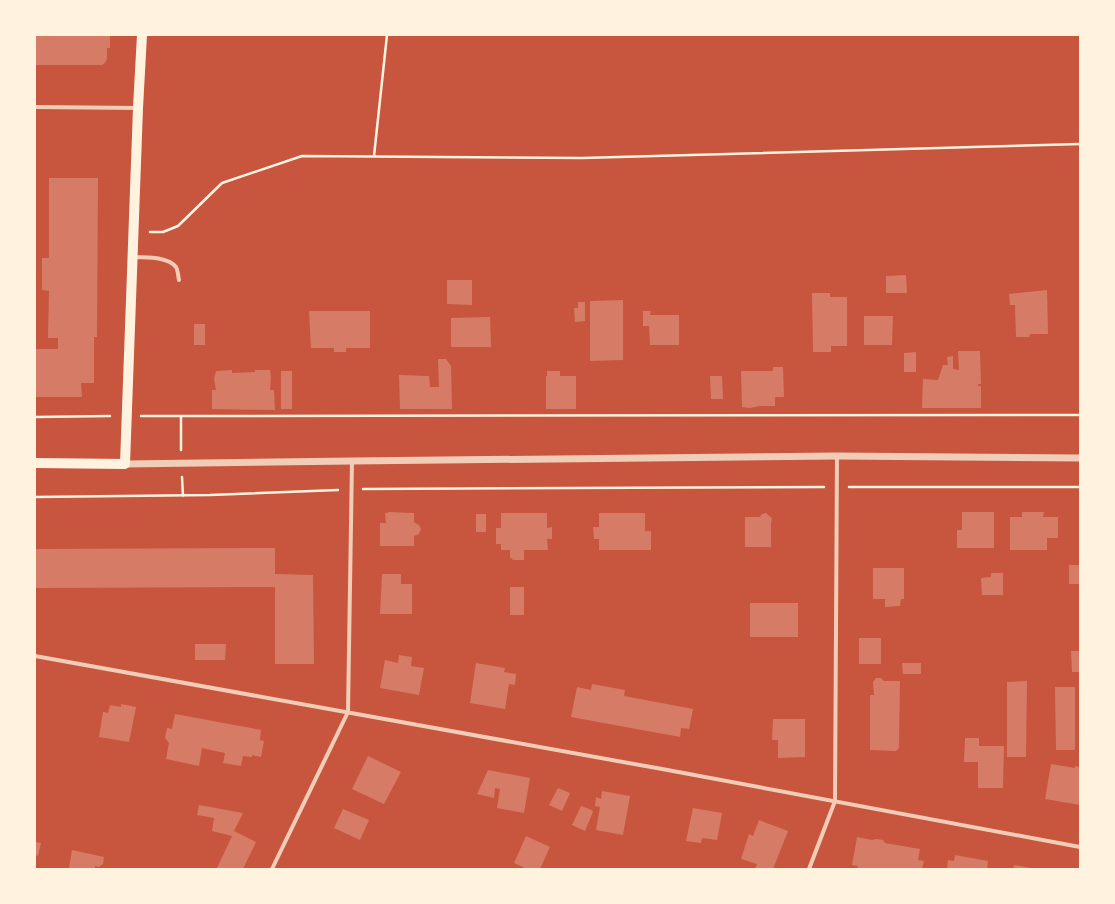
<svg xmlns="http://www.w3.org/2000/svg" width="1115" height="904" viewBox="0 0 1115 904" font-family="'Nunito Sans',sans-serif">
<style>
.building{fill:#d67c66}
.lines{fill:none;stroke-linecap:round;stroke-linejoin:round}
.path{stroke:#fff3e0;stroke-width:2.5}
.minor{stroke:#f1ccb7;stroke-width:4}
.tertiary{stroke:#f1ccb7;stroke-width:7}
.primary{stroke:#fff3e0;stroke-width:10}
</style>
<rect width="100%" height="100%" fill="#c8553d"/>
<path class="building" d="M 35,35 L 110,35 L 110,48 L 107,48 L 107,59 L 105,63 L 102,65 L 35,65 Z
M 49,178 L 98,178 L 97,337 L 94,337 L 94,383 L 81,383 L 82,397 L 35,397 L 35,349 L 58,349 L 58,338 L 48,338 L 49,291 L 42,290 L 42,258 L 49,258 Z
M 906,275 L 907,293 L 886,293 L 886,276 Z
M 447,280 L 472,280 L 472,305 L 447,304 Z
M 1047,290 L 1048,334 L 1030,334 L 1029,337 L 1016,337 L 1015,305 L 1010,305 L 1009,294 Z
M 812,293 L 830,293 L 830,297 L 847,297 L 847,346 L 831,346 L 831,352 L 813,352 Z
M 623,300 L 623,360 L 590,361 L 590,301 Z
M 578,302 L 585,302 L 585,321 L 575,322 L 574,308 L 578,308 Z
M 309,311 L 370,311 L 370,348 L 346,348 L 346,352 L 334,352 L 334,348 L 311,348 Z
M 643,311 L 651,311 L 650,315 L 679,315 L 679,345 L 650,345 L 649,326 L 643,326 Z
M 864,316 L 893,316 L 892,345 L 864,345 Z
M 490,317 L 491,347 L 451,347 L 451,318 Z
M 194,324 L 205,324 L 205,345 L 194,345 Z
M 958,351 L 980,351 L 981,384 L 978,384 L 978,386 L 981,386 L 981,408 L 922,408 L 923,379 L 938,380 L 943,365 L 948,365 L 947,357 L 953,356 L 953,369 L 959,370 Z
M 916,352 L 916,372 L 904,372 L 904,353 Z
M 438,359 L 446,359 L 451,366 L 452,409 L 400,409 L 399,375 L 429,376 L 430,387 L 439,387 Z
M 773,367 L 783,367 L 784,397 L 775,397 L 775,406 L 760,406 L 750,408 L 742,407 L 741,371 L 773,371 Z
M 232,370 L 232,373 L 255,372 L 255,370 L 270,370 L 271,378 L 270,390 L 274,390 L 275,410 L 212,409 L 212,390 L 216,390 L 214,379 L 216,371 Z
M 281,371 L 292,371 L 292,409 L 281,409 Z
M 547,371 L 560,371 L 560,376 L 576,376 L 576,409 L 546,409 L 546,376 L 547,376 Z
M 710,376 L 722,376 L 723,399 L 711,399 Z
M 388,512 L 414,513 L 414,522 L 419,525 L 421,529 L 419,534 L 414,536 L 414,546 L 380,546 L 380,523 L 386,523 L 385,513 L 388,513 Z
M 962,512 L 994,512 L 994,548 L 957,548 L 957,530 L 962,530 Z
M 1022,512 L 1044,512 L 1043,517 L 1058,517 L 1058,538 L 1047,538 L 1047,550 L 1010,550 L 1010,517 L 1022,517 Z
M 501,513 L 547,513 L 547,528 L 552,527 L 552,539 L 547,539 L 548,550 L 524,550 L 524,560 L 513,560 L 510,557 L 510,550 L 501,550 L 501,544 L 496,544 L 496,528 L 501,528 Z
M 599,513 L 645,513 L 645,531 L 651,531 L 651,550 L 599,550 L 599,539 L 594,539 L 593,527 L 599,527 Z
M 766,513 L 772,518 L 771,524 L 771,547 L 745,547 L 745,517 L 760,517 L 762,514 Z
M 476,514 L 486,514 L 486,532 L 476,532 Z
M 275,548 L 275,574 L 313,575 L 314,664 L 275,664 L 275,587 L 35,588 L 35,549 Z
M 1069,565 L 1080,565 L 1080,584 L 1069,584 Z
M 873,568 L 904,568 L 904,599 L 901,599 L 900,606 L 885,607 L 885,599 L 873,599 Z
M 991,573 L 1003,573 L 1003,595 L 982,595 L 981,578 L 991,577 Z
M 382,574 L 401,574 L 401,584 L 412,584 L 412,614 L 380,614 Z
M 510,587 L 524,587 L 524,615 L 510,615 Z
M 750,603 L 798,603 L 798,637 L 750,637 Z
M 859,638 L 881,638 L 881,664 L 859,664 Z
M 195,644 L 226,644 L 225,660 L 195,660 Z
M 1071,651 L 1080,651 L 1080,672 L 1072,672 Z
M 399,655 L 412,657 L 411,666 L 424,668 L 419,695 L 380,688 L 385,660 L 398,663 Z
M 476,663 L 505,668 L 504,672 L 516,674 L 515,685 L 509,684 L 505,709 L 470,703 Z
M 902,663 L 921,663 L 921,674 L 903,674 Z
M 876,678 L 881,678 L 884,681 L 900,681 L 899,748 L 896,751 L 870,750 L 870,695 L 874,695 L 873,682 Z
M 1027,681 L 1026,757 L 1007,757 L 1007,682 Z
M 592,684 L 625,690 L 624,696 L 693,709 L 689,729 L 681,728 L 680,737 L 571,717 L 577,687 L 591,690 Z
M 1055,687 L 1075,687 L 1075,750 L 1056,750 Z
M 121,704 L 136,707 L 129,742 L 99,737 L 103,712 L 108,713 L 110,705 L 121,707 Z
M 175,714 L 261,730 L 260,740 L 264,741 L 261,757 L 252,755 L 252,757 L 243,756 L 241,766 L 223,763 L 225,753 L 202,748 L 199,766 L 166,759 L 169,743 L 165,738 L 167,728 L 172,729 Z
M 773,719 L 805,719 L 805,757 L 778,758 L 778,740 L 772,740 Z
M 965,738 L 979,738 L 979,746 L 1004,746 L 1003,788 L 978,788 L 978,762 L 964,762 Z
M 368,756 L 401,772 L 384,804 L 352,789 Z
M 1051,764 L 1075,768 L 1075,766 L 1080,767 L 1080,805 L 1045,799 Z
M 488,770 L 530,778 L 524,813 L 497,808 L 500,789 L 495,788 L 494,798 L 477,794 Z
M 558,788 L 570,793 L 562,811 L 549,805 Z
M 602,791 L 630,796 L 623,835 L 596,830 L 600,807 L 595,806 L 596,797 L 601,799 Z
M 199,805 L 243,813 L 234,831 L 256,842 L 243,869 L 217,868 L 232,836 L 212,831 L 214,818 L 197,815 Z
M 581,806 L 592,810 L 593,812 L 585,831 L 572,825 Z
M 693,808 L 722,813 L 717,840 L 702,838 L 701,843 L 686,841 Z
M 343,809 L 369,820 L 360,840 L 334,828 Z
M 759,820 L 788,831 L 773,869 L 755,869 L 757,864 L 741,859 L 749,834 L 753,836 Z
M 526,836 L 550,847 L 540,869 L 527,869 L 514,863 Z
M 857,837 L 872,840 L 876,839 L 883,840 L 885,843 L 920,849 L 918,860 L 924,861 L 922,869 L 857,869 L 858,866 L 852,865 Z
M 35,842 L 41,843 L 38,856 L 35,855 Z
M 72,850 L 104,857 L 103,864 L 99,867 L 95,866 L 95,869 L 74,869 L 69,868 Z
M 955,855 L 988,861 L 987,869 L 947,869 L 948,860 L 954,861 Z
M 1014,865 L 1031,868 L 1031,869 L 1013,869 Z"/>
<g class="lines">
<path class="path" d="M 374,156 L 387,35
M 150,232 L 163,232 L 178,226 L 222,183 L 302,156 L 582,158 L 1080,144
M 141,416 L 1080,415
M 181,416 L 181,450
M 35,417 L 110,416
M 182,477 L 183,496
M 849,487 L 1080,487
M 363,489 L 824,487
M 35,497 L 210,495 L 338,490"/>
<path class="minor" d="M 35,107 L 138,108
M 133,257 C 146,258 167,256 176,267 C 178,270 178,276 179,280
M 35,656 C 384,718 732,781 1080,847
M 272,869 L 348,712 L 352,461
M 809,869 L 835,801 L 837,456"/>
<path class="tertiary" d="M 125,464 L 352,461 L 837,456 L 1080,458"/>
<path class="primary" d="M 35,463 L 125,464 L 138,108 L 142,35"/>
</g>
<rect width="1115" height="904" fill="none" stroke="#fff3e0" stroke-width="72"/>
</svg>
